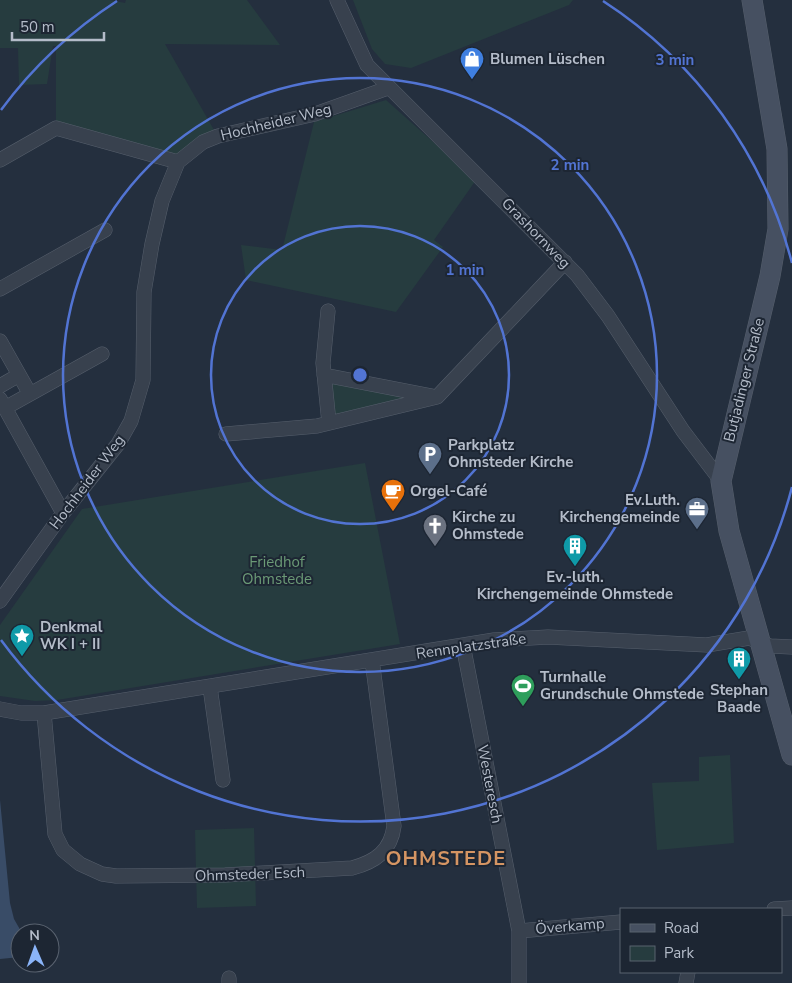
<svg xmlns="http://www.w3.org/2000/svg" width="792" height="983" viewBox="0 0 792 983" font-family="'Nunito Sans',sans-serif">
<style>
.green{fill:#263c3f}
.water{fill:#394c67}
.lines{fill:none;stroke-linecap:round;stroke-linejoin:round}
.street-casing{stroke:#565f6c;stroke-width:15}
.secondary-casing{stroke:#565f6c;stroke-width:21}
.street{stroke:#38414e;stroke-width:14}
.secondary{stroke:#465061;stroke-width:20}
.ring{fill:none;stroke:#5274d3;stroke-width:2.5}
.labels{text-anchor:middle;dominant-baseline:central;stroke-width:4;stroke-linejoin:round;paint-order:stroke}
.poi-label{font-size:15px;font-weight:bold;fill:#b4bcc9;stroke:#1d2633;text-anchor:start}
.street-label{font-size:15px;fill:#b4bcc9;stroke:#1d2633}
.park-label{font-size:15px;fill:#6b9a76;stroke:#1d2633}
.district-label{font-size:20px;font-weight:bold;letter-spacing:1px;fill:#d59563;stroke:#1d2633}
.centre{fill:#5274d3;stroke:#1d2633;stroke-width:2.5}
.ring-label{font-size:15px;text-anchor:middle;font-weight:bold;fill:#5274d3;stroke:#1d2633;stroke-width:4;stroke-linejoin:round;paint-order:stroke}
</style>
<rect width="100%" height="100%" fill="#242f3e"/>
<path class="green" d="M 0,0 L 110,0 L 125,3 L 126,0 L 247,0 L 280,45 L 165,44 L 214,130 L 175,158 L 56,124 L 56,46 L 53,46 L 47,84 L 19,85 L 18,48 L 0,48 Z
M 353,0 L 573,0 L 569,5 L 411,68 L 385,64 L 372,49 Z
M 386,100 L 476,180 L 434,240 L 443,247 L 396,312 L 246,280 L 241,245 L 282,250 L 314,122 Z
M 330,381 L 416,397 L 334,417 Z
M 365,463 L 400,644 L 57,700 L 35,701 L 0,696 L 0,625 L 82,509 Z
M 730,755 L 734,843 L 657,850 L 652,783 L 699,781 L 699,757 Z
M 254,828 L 256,906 L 197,908 L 195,830 Z"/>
<path class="water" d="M 0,800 L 10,903 L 14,919 L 22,933 L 20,933 L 20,957 L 0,959 Z"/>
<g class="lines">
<defs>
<path id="street" d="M 337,0 L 367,65 L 577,275 L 608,316 L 683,431 L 721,481
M 0,160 L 56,128 L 178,162
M 0,289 L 105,230
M 328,311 L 323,363 L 329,423
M 0,341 L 30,394
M 324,375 L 432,396
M 0,386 L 19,375
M 0,399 L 63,513
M 5,408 L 102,354
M 226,434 L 317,426 L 437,397 L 565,262
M 0,601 L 63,513 L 118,444 L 131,421 L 143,380 L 144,292 L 152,244 L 162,201 L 178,162 L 203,142 L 218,136 L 315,114 L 388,88
M 463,645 L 519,931 L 519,983
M 210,687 L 223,780
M 0,709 L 21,713 L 44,713 L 494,640 L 548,637 L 707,645 L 749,638 L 770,646 L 792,647
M 44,713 L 55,834 L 63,850 L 80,864 L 102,874 L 116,876 L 225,875 L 352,868 C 375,862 391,851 394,826 L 372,660
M 774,909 L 792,908
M 519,931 L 621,922
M 229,978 L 229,983
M 686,983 L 688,972"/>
<path id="secondary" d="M 752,0 L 777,149 L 778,229 L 770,276 L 721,481 L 729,531 L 792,755"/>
</defs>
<use href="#street" class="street-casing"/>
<use href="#secondary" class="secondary-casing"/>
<use href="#street" class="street"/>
<use href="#secondary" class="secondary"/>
</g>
<g class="ring">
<circle cx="360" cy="375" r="149"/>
<circle cx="360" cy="375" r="297"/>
<path d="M792 487A446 446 0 0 1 1 640M1 110A446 446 0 0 1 117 1M603 1A446 446 0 0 1 792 263"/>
</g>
<defs>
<symbol id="shop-pin" viewBox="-11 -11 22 30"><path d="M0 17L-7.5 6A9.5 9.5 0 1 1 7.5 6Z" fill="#3f7fe0" stroke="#1d2633"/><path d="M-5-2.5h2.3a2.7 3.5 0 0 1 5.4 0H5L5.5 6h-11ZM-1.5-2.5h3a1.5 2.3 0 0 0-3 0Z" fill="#fff"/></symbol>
<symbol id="parking-pin" viewBox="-11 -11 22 30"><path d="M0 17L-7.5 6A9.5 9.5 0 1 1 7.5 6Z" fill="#5c6f8a" stroke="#1d2633"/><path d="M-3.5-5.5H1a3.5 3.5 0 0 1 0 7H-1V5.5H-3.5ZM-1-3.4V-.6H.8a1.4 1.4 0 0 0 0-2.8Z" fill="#fff"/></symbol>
<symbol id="cafe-pin" viewBox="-11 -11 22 30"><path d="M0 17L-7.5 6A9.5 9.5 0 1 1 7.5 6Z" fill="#e8710a" stroke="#1d2633"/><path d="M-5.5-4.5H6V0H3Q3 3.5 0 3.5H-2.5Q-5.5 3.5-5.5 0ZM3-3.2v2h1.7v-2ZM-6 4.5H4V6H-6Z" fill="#fff"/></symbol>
<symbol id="office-pin" viewBox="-11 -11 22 30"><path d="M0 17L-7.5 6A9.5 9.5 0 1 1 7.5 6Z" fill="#5c6f8a" stroke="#1d2633"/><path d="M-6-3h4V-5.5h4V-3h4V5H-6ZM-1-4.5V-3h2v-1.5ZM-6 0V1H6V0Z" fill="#fff"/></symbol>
<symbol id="church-pin" viewBox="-11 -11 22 30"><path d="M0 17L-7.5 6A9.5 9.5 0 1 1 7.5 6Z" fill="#6b7280" stroke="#1d2633"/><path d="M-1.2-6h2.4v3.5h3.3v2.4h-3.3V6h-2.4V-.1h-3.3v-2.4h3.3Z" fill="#fff"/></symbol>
<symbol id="building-pin" viewBox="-11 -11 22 30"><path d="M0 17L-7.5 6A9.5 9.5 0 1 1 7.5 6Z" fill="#0f9aa8" stroke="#1d2633"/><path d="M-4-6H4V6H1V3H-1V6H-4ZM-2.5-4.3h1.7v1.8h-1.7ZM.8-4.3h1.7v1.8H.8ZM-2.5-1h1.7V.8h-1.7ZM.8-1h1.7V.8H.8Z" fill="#fff"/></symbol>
<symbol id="sight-pin" viewBox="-11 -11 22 30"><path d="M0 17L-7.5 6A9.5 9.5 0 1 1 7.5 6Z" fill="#0f9aa8" stroke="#1d2633"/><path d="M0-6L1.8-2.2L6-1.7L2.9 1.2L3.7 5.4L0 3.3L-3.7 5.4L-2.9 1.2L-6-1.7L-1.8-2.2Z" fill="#fff"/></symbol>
<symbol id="stadium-pin" viewBox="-11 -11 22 30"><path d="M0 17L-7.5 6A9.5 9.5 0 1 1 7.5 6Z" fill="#2e9e5b" stroke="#1d2633"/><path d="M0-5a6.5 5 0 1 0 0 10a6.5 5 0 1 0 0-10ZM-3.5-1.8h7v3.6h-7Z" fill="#fff"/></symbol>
</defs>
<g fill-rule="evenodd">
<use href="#shop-pin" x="458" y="45" width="28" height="38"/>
<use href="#parking-pin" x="416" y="440" width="28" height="38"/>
<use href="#cafe-pin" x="379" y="477" width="28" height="38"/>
<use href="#office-pin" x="683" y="495" width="28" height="38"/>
<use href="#church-pin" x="421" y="512" width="28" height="38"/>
<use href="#building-pin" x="561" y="532" width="28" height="38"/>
<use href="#sight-pin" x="8" y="622" width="28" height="38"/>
<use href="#building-pin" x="725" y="645" width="28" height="38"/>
<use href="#stadium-pin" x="509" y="672" width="28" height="38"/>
</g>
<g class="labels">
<g class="poi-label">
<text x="490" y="59">Blumen Lüschen</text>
<text x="448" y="445">Parkplatz<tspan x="448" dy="17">Ohmsteder Kirche</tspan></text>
<text x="410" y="491">Orgel-Café</text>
<text x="680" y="500" text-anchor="end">Ev.Luth.<tspan x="680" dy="17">Kirchengemeinde</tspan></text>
<text x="452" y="517">Kirche zu<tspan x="452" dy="17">Ohmstede</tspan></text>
<text x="575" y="577" text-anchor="middle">Ev.-luth.<tspan x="575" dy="17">Kirchengemeinde Ohmstede</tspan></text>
<text x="40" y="627">Denkmal<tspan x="40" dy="17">WK I + II</tspan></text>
<text x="540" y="677">Turnhalle<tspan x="540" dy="17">Grundschule Ohmstede</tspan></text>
<text x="739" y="690" text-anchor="middle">Stephan<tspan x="739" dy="17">Baade</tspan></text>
</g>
<g class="street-label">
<text transform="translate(276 122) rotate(-14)">Hochheider Weg</text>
<text transform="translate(536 233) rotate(46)">Grashornweg</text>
<text transform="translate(744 380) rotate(-76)">Butjadinger Straße</text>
<text transform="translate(87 482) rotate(-53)">Hochheider Weg</text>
<text transform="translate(471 646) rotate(-8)">Rennplatzstraße</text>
<text transform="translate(490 784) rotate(79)">Westeresch</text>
<text transform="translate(250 874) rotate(-2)">Ohmsteder Esch</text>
<text transform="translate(570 926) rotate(-5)">Överkamp</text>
</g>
<g class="park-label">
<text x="277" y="562">Friedhof<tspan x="277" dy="17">Ohmstede</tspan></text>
</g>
<g class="district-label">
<text x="446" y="858">OHMSTEDE</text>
</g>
</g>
<circle cx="360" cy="375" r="8" class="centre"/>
<g class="ring-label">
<text x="675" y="65">3 min</text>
<text x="570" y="170">2 min</text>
<text x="465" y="275">1 min</text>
</g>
<rect x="620" y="908" width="162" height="65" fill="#1d2633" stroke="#59626f"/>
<rect x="630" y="924" width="25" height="8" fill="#465061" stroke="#59626f"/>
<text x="664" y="933" font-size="15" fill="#b4bcc9">Road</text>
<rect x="630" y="946" width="25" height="15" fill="#263c3f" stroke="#59626f"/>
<text x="664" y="958" font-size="15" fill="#b4bcc9">Park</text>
<g transform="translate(35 948) rotate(358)"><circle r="24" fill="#1d2633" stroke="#59626f"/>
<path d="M0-4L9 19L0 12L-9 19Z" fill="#8ab4f8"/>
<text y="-8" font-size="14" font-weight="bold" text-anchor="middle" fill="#b4bcc9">N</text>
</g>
<path d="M12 32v8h92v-8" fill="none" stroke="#b4bcc9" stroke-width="2.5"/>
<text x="20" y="32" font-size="15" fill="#b4bcc9" stroke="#1d2633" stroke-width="4" paint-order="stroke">50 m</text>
</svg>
